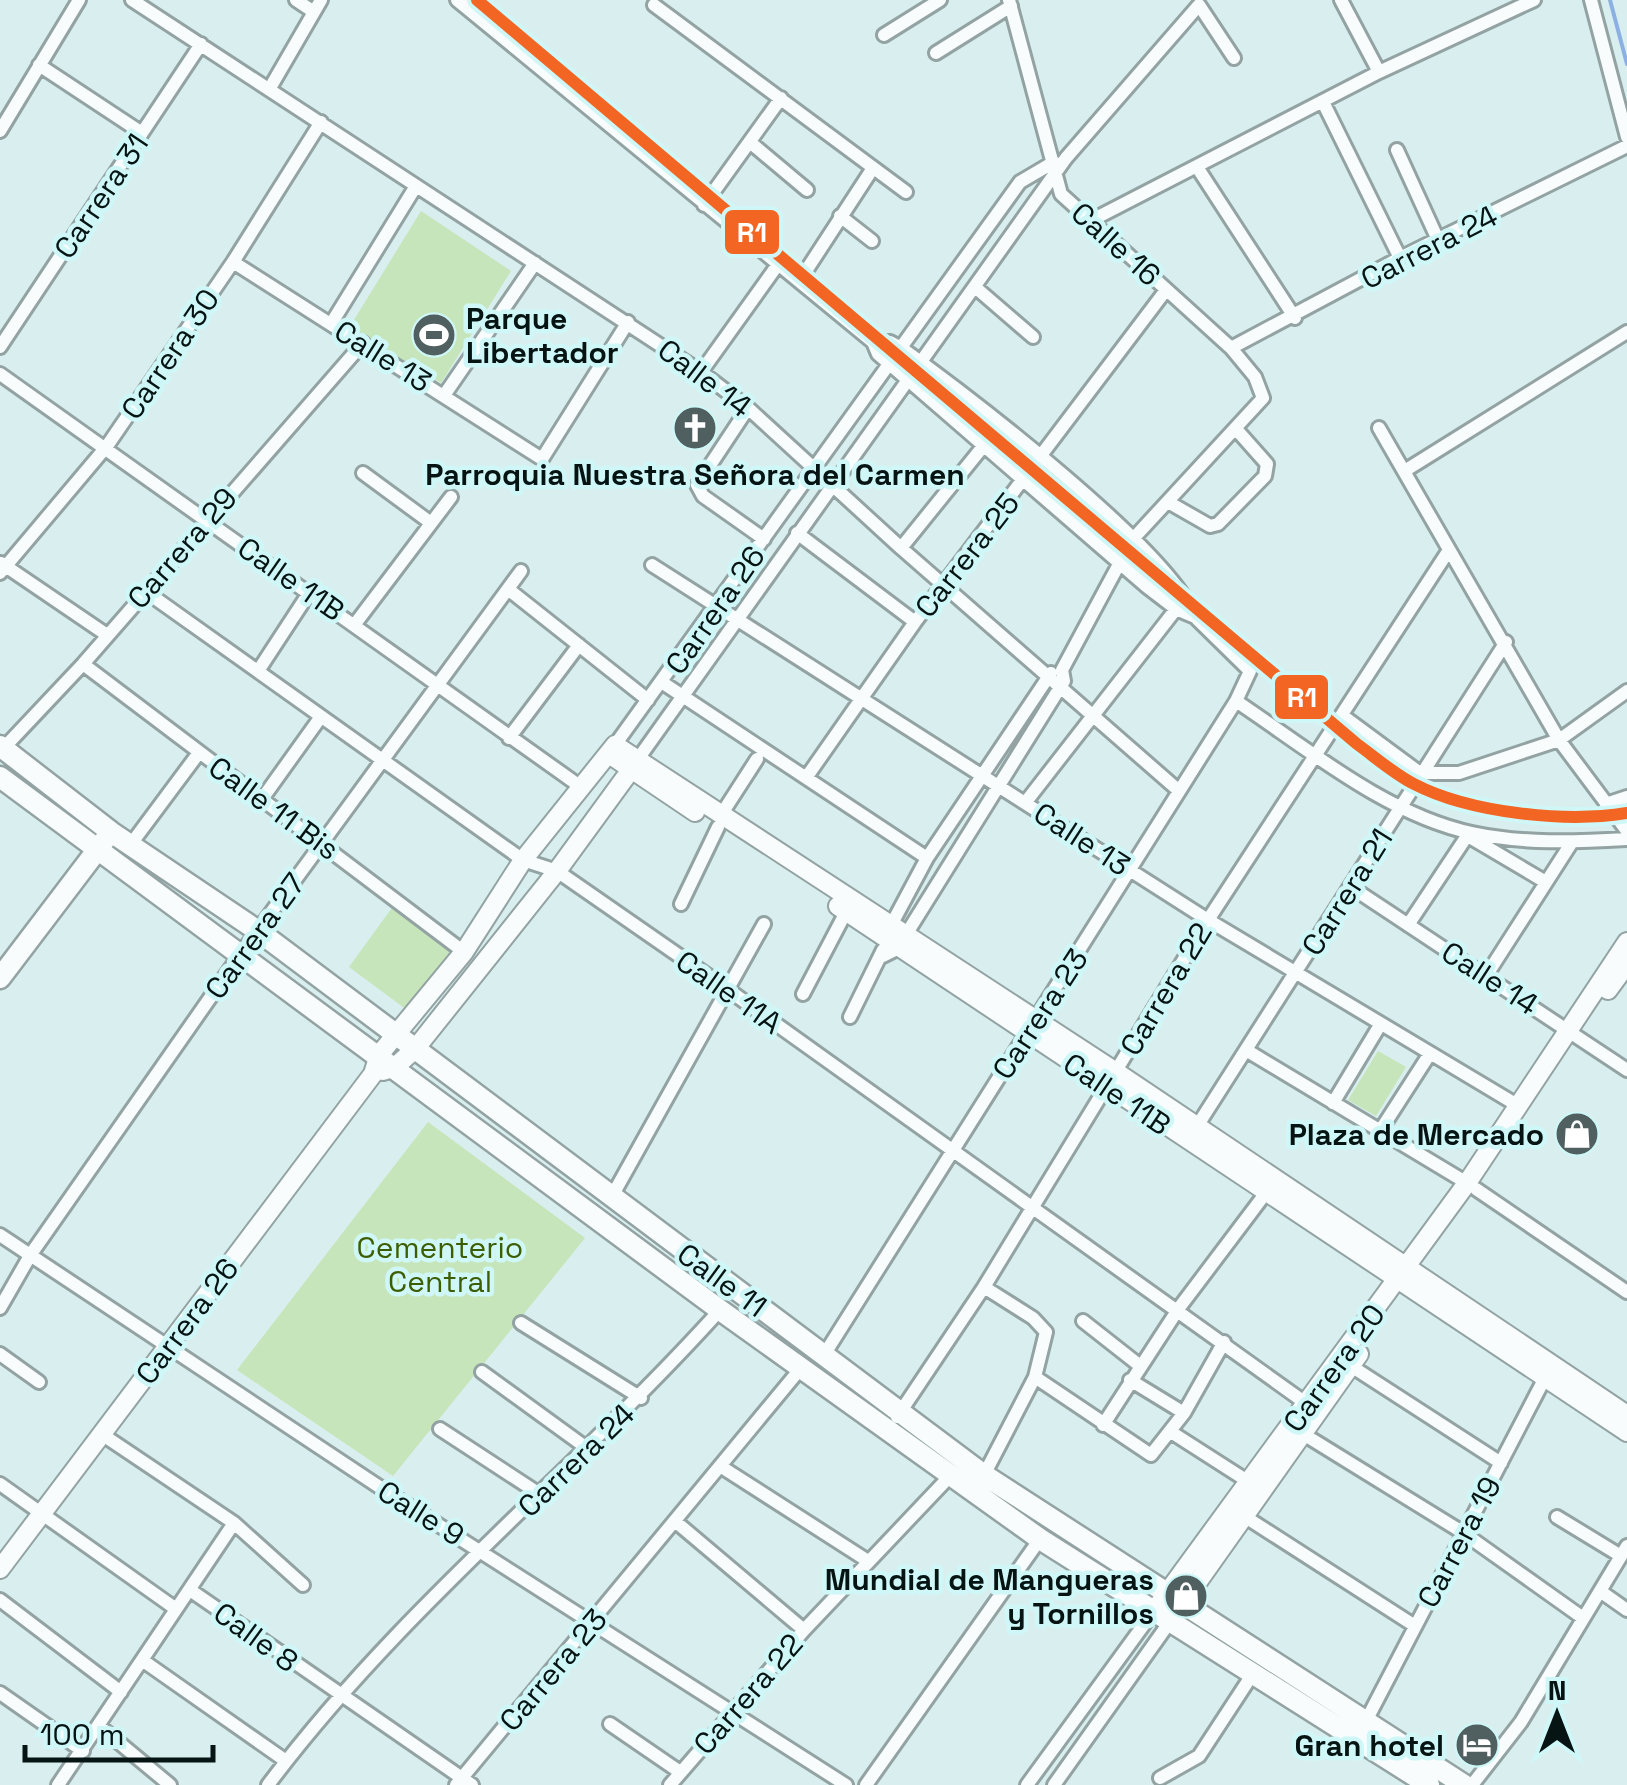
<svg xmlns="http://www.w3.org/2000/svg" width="1627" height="1785" viewBox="0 0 1627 1785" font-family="'Space Grotesk',sans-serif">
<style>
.green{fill:#c6e5ba}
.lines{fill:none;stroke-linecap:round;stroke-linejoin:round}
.stream{stroke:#8cb0e3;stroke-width:4}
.street-casing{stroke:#93a3a3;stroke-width:18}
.secondary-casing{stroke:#93a3a3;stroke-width:22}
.primary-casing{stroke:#93a3a3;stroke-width:25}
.street{stroke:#f9fcfc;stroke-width:12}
.secondary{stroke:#f9fcfc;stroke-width:18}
.primary{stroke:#f9fcfc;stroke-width:20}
.rail-1-casing{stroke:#d0f7f7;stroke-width:20}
.rail-1{stroke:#f26522;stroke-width:12}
.labels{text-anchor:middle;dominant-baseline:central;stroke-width:9;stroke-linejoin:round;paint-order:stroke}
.street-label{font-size:30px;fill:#061414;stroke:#d0f7f7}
.poi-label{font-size:30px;font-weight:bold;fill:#061414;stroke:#d0f7f7;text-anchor:end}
.park-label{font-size:30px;fill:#3c5e00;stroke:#d0f7f7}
.line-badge{stroke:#d0f7f7;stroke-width:4}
.badge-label{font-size:28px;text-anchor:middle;font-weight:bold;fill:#fff}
</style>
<rect width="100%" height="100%" fill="#d9eeee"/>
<path class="green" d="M 421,211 L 511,271 L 441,383 L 349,328 Z
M 394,905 L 453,948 L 407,1010 L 349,967 Z
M 1378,1051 L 1406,1067 L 1376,1116 L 1348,1100 Z
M 428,1122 L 585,1238 L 393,1476 L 237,1370 Z"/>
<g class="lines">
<path class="stream" d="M 1610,0 L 1627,64"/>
<defs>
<path id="street" d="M 132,0 L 701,372 L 748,408 L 901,548 L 1178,790
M 296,0 L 314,12
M 457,0 L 873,342 L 878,354 L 1146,586 L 1176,609 L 1195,617 L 1250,671 L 1236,701 L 824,1355
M 1341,0 L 1379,72
M 1591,0 L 1627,137
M 654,5 L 906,192
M 884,35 L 940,0
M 936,53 L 1011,6
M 39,65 L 142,133
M 270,88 L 321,0
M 1323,102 L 1400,258
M 0,131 L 79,0
M 751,143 L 807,190
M 1397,150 L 1439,242
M 1197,167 L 1295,318
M 704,205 L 781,98
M 840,216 L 872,241
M 1092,220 L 1379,72 L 1534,0
M 233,262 L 542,459 L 628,322
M 800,280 L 873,168
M 975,287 L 1033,337
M 331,324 L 416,186
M 873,342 L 890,342 L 903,349 C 968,396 1170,550 1195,617
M 0,347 L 201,44
M 1231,348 L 1400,258 L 1627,146
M 701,372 L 779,263
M 0,374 L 581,787
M 445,394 L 535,263
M 748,408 L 697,485 L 703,496 L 764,539
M 1379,428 L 1559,740 L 1627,831
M 1406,470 L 1627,332
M 363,473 L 431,523
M 1168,502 L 1210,526 L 1218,524 L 1265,476 L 1267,464 L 1236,429
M 797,533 L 915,622
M 901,548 L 985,444
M 1,563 L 107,635
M 652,565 L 1208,920 L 1517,1105
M 0,573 L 107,446 L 233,262 L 321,122
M 508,589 L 648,700
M 145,591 L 523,860 L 557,871 L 727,989 L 1307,1404
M 355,624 L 451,497
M 83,664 L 464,952
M 258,671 L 309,593
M 663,683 L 927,858
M 1236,701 C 1308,749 1387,815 1472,833 C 1524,844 1575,842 1627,839
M 1343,716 L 1420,773 L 1459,773 L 1559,740 L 1627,691
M 509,738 L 579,645
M 615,745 L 1020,182 L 1054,162
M 0,752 L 83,664 L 363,343
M 638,759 L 1066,158 L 1199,5 L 1234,58
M 808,775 L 915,622 L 1166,290
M 262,799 L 320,718
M 1025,803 L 1176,609
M 1606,804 L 1627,797
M 721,815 L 757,759
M 1468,836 L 1544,881
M 131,844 L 198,754
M 1351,887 L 1627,1070
M 681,904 L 718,827
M 1408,925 L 1469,833
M 888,931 L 927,858 L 1051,673
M 883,956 L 897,949 L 1064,681 L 1062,670 L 1132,540 L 1263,398 L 1255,377 L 1231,348 L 1061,194 L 1009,0
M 1486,976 L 1572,842
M 803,994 L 846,912
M 850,1017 L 883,950
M 1246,1050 L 1467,1183
M 1333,1103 L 1380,1025
M 1194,1131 L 1506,642
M 1380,1131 L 1429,1055
M 1476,1189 L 1627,1292
M 611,1198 L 764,924
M 0,1235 L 390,1494 L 846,1785
M 0,1308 L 31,1254 L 240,955 L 521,571
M 1083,1321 L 1139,1365
M 521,1323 L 641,1398
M 0,1354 L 39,1382
M 1351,1366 L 1501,1463
M 482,1372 L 588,1449
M 1035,1377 L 1151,1455 L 1184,1413 L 1224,1342
M 1130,1380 L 1184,1413
M 897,1417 L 984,1287 L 1208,920 L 1449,550
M 1103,1425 L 1179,1308 L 1265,1194
M 440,1429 L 541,1495
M 1171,1432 L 1249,1482
M 1300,1432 L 1462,1532 L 1583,1618
M 103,1435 L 234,1523 L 303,1585
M 720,1466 L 868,1561
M 984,1475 L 1035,1377 L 1046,1332 L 1033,1318 L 984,1287
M 0,1484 L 176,1609
M 1244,1516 L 1415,1626
M 1557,1517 L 1621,1556
M 676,1522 L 804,1630
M 190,1590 L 472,1785
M 1600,1591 L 1627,1610
M 0,1600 L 121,1692
M 142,1660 L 286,1761
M 0,1693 L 83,1751
M 1367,1719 L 1548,1372
M 610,1724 L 680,1772
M 99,1726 L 170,1785
M 1160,1778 L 1199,1756 L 1252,1675
M 58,1785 L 234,1523
M 268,1785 C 399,1610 574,1472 720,1310
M 456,1785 L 801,1368
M 670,1785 L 804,1630 L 951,1475
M 866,1785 L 1040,1539
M 1027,1785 L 1153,1612
M 1054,1785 L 1169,1623
M 1472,1785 L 1521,1722 L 1627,1546"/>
<path id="secondary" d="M 609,754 L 695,812
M 838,906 L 1627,1432
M 1608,990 L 1627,964
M 383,1071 L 395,1067 L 416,1048 L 557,871 L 638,760
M 0,1569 L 373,1074 L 379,1055 L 464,952 L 523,860 L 615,745 L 1116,1072 L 1627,1415
M 1159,1604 L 1467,1183 L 1627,942
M 1175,1614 L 1359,1354"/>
<path id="primary" d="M 0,746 L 111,832 L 258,931 L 984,1475 L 1464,1785
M 0,777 L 720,1310 L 1040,1539 L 1429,1785
M 0,978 L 104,841"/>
</defs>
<use href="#street" class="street-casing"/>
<use href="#secondary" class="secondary-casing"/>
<use href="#primary" class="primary-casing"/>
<use href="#street" class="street"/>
<use href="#secondary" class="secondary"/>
<use href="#primary" class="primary"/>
<defs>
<path id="rail-1" d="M 477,0 L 1357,744 C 1375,757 1394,774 1414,784 C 1470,813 1566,823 1627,813"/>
</defs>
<use href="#rail-1" class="rail-1-casing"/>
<use href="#rail-1" class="rail-1"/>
</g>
<defs>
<symbol id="stadium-disc" viewBox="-11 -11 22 22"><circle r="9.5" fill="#506060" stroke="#d0f7f7"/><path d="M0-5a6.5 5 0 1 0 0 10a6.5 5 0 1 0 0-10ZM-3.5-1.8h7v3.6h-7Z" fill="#fff"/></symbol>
<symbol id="church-disc" viewBox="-11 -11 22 22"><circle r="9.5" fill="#506060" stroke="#d0f7f7"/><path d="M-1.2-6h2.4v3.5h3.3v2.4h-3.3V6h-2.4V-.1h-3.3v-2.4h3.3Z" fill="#fff"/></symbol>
<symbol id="shop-disc" viewBox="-11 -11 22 22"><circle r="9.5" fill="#506060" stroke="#d0f7f7"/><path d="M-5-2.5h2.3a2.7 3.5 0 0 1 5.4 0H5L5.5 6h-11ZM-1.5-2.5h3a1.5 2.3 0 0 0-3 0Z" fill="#fff"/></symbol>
<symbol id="hotel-disc" viewBox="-11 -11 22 22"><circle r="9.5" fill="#506060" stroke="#d0f7f7"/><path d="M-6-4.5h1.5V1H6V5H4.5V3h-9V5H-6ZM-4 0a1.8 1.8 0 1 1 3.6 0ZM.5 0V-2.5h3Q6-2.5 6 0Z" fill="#fff"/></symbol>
</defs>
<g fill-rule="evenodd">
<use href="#stadium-disc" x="409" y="310" width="50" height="50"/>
<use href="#church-disc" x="670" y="403" width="50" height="50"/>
<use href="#shop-disc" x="1552" y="1109" width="50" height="50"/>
<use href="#shop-disc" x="1161" y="1571" width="50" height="50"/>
<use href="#hotel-disc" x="1452" y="1720" width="50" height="50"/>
</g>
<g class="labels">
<g class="street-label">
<text transform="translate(101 196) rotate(-56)">Carrera 31</text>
<text transform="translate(1116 244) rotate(42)">Calle 16</text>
<text transform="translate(1429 247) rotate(-27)">Carrera 24</text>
<text transform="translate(170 354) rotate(-56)">Carrera 30</text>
<text transform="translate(383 356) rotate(32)">Calle 13</text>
<text transform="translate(705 378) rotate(37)">Calle 14</text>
<text transform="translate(182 548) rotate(-49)">Carrera 29</text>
<text transform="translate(967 555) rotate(-52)">Carrera 25</text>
<text transform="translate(291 579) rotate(35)">Calle 11B</text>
<text transform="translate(715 610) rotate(-55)">Carrera 26</text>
<text transform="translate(274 808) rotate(36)">Calle 11 Bis</text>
<text transform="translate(1082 839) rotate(33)">Calle 13</text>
<text transform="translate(1347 892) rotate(-58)">Carrera 21</text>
<text transform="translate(255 936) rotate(-54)">Carrera 27</text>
<text transform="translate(1490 978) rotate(33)">Calle 14</text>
<text transform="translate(1166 989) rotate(-59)">Carrera 22</text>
<text transform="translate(729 992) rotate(35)">Calle 11A</text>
<text transform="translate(1040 1014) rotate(-57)">Carrera 23</text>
<text transform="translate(1117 1094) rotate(34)">Calle 11B</text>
<text transform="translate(722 1280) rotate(36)">Calle 11</text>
<text transform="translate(187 1321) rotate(-53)">Carrera 26</text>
<text transform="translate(1334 1368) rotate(-54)">Carrera 20</text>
<text transform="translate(576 1460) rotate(-44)">Carrera 24</text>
<text transform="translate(421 1513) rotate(32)">Calle 9</text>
<text transform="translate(1459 1542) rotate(-62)">Carrera 19</text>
<text transform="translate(256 1637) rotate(36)">Calle 8</text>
<text transform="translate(553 1670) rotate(-50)">Carrera 23</text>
<text transform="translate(748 1694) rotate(-49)">Carrera 22</text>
</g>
<g class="poi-label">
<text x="466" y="318" text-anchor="start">Parque<tspan x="466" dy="34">Libertador</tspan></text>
<text x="695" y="474" text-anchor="middle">Parroquia Nuestra Señora del Carmen</text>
<text x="1544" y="1134">Plaza de Mercado</text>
<text x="1154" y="1579">Mundial de Mangueras<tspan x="1154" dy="34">y Tornillos</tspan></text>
<text x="1444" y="1745">Gran hotel</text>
</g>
<g class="park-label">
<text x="440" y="1247">Cementerio<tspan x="440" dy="34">Central</tspan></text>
</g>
</g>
<g class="line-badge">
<rect x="723" y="208" width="58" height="48" rx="10" fill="#f26522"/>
<rect x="1273" y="673" width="57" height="48" rx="10" fill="#f26522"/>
</g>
<g class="badge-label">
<text x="752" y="242">R1</text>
<text x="1302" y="707">R1</text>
</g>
<g transform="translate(1557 1715)" stroke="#d0f7f7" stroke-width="8" paint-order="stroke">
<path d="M0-8L18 38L0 25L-18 38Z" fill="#061414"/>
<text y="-15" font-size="28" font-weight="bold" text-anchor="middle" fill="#061414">N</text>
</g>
<path d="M25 1745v15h188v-15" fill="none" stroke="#061414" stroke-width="5"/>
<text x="40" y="1745" font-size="30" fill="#061414" stroke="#d0f7f7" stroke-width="8" paint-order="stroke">100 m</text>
</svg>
